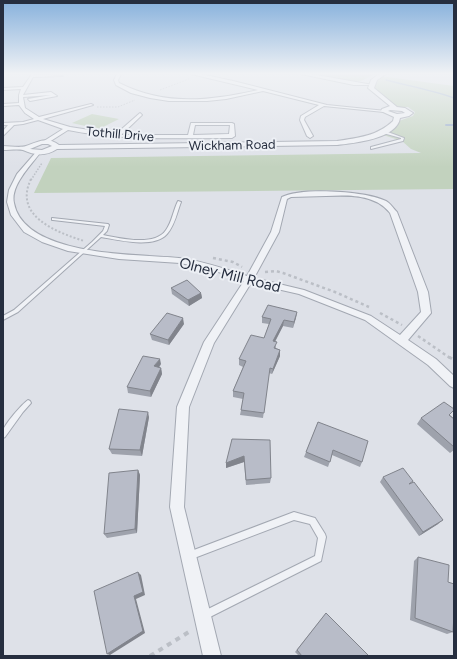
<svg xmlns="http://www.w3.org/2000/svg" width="457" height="659" viewBox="0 0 457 659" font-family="Figtree,sans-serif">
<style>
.green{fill:#c2d2be}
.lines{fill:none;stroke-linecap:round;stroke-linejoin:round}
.stream-far1{stroke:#97acc9;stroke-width:1.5}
.stream{stroke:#97acc9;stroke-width:2}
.service-casing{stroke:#a3a8b2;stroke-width:2}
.minor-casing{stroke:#a3a8b2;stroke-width:2}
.tertiary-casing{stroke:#a3a8b2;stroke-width:2}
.path-far5{stroke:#bbbfc6;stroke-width:1;stroke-dasharray:1.5 1.5;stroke-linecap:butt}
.path-far4{stroke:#bbbfc6;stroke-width:1.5;stroke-dasharray:1.5 1.5;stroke-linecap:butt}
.path-far3{stroke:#bbbfc6;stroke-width:2;stroke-dasharray:2 2;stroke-linecap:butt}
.path-far2{stroke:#bbbfc6;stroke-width:2.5;stroke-dasharray:3 3;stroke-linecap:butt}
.path-far1{stroke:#bbbfc6;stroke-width:3;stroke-dasharray:3.5 3.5;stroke-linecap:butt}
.path{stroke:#bbbfc6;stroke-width:4;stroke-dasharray:5 5;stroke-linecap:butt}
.service{fill:#f0f2f6;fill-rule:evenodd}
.minor{fill:#f0f2f6;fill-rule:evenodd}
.tertiary{fill:#f0f2f6;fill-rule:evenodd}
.wall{fill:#9ea2ac}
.shaded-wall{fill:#81848c}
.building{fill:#b8bcc8;stroke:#81848c}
.labels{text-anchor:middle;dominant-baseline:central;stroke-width:4;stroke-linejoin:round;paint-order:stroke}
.far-street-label{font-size:13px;fill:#262e3f;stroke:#edf0f5}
.street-label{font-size:15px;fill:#262e3f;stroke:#edf0f5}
</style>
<rect width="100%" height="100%" fill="#dee1e8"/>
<path class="green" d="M 314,74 L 375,74 L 361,81 L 354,81 Z
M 380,76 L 454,86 L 454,189 L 34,193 L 51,158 L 421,153 L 411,149 L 402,141 L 380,134 L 396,122 L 413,116 L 415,112 L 408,107 L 394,107 L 374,92 L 371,85 Z
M 92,114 L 119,119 L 99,129 L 72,123 Z"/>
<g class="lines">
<path class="stream-far1" d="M 386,80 C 409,86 432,90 454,98"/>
<path class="stream" d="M 446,125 L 454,125"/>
<defs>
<path id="service" d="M 383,131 L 385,131 L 404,138 L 403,141 L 371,149 L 371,147 L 401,139 L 401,138 L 383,133 Z
M 178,201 L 181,202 C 177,212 175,225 167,234 C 154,249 118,240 101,237 L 18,312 L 3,320 L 3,316 L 14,310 L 92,242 L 103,231 L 105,226 L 53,220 L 52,220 L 52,218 L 108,224 L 109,225 L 107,231 L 103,235 C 119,238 155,247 166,230 C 172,222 173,211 178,201 Z
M 28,400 L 30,401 L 31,403 L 23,412 L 5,437 L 3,438 C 3,436 3,433 3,431 C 4,425 22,404 28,400 Z
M 294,512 L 315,518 L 325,534 L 326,537 L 321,561 L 208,618 L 205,619 L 202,618 L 201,615 L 202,612 L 315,556 L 318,538 L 310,524 L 294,520 L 189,560 L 186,559 L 185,556 L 186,553 Z"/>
<path id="minor" d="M 32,74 L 63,76 L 33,77 L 23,95 L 51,92 L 57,96 L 30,101 L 28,99 L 51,95 L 23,97 L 25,108 L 39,117 L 91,104 L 93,105 L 43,119 L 70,127 L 116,134 L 140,113 L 142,115 L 121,135 L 188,135 L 191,123 L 232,123 L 234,124 L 235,136 L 232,138 C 177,138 123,141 68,130 L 46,144 L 44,143 L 44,141 L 63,129 L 38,120 L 23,124 L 14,125 L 3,136 L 3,131 L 8,125 L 3,125 L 3,123 L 23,122 L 34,119 L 25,113 L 19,105 L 3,106 L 3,104 L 19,103 L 19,95 L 21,89 L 3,90 L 3,88 L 23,87 ZM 195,125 L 230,125 L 229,134 L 193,135 Z
M 117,74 L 121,74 L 118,80 L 119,83 C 164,106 210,101 258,90 L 191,74 L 201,74 L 233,81 L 327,105 L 386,111 L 384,112 L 324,106 L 305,117 L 304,120 L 313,136 L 310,138 L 307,136 L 300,120 L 301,116 L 319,105 L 263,91 L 226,99 L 207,101 L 169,101 L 150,98 L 131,93 L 116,85 L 114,80 Z
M 301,74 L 311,74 L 373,85 L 354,85 Z
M 37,151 L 40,153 C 31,165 10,186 14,203 C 24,257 138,254 179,258 C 203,261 225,269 247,276 L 271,232 L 282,197 C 301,187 366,191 386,201 C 390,203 393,208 397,212 L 428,292 L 431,313 L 408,340 L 436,359 L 454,376 L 454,388 L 450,386 L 428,365 L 365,320 L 299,294 L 251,283 L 214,343 L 189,407 L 184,507 L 221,656 L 203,656 L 170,507 L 177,407 L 204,342 L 244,281 L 210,269 L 180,263 L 119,259 L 68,251 L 42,242 L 24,232 L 11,215 L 7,202 L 9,190 L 17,174 ZM 326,196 C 348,195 375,194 390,213 L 418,292 L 421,312 L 400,335 L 371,316 L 304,290 L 254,278 L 279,232 L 287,199 L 291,197 Z"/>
<path id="tertiary" d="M 379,74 L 386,74 L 377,80 L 374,88 L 397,107 L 405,108 L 413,113 L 409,116 L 400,118 C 397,139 354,143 337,145 L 57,149 C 45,157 34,155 23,150 C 18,149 9,150 3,150 L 3,146 C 10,146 20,148 26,146 C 38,142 47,136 59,145 L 337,141 C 358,138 377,136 393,121 L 394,117 L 381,111 L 382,109 L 390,106 L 368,88 L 371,80 ZM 390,110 L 402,111 L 405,113 L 397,114 L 388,111 ZM 42,144 L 48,144 L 52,146 L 42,150 L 30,149 Z"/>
</defs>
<use href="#service" class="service-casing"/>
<use href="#minor" class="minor-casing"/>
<use href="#tertiary" class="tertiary-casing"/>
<path class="path-far5" d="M 160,90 L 189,79
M 97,107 L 118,107 L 135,100"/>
<path class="path-far4" d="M 31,180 L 42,163"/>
<path class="path-far3" d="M 31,179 C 13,216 56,232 84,241"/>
<path class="path-far2" d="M 213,258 L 233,262 L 242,267
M 265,272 L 276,271 L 283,273 L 335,292 L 369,307
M 380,313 L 402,325
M 418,336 L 450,358"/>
<path class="path-far1" d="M 449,357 L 454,360"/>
<path class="path" d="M 150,656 L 192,630"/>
<use href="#service" class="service"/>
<use href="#minor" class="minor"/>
<use href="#tertiary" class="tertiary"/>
</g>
<path class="wall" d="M 171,288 L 201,293 L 202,298 L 189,306 L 172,294 Z
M 297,312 L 293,328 L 283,326 L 275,342 L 276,348 L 280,350 L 280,356 L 272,374 L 269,373 L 263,418 L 240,415 L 241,410 L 243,399 L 233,397 L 233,391 L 243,367 L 239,365 L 239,359 L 264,338 L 269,324 L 262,323 L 262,317 Z
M 184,324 L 169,345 L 152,340 L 150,334 Z
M 161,364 L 159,368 L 161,368 L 162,374 L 151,397 L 128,393 L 127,387 Z
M 450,415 L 454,419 L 454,450 L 450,453 L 417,424 L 421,418 Z
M 149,417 L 142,456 L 112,454 L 109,449 Z
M 318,422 L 362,462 L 360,467 L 332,455 L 328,467 L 304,457 Z
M 232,439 L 271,478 L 270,483 L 246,485 L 244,462 L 226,468 Z
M 138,470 L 140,475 L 137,533 L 107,538 L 104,534 Z
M 383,477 L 411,483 L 438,524 L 419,536 L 380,482 Z
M 418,557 L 448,582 L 453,632 L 447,634 L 410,620 L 414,561 Z
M 326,613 L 369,656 L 299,656 L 295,652 Z"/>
<path class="shaded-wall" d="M 201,293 L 202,298 L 189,306 L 188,300 Z
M 297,312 L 296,318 L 293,328 L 294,322 Z
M 183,318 L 184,324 L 169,345 L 168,340 Z
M 284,320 L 283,326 L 272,347 L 273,341 Z
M 280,350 L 280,356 L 272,374 L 273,369 Z
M 160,359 L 161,364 L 155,372 L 154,366 Z
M 161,368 L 162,374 L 151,397 L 150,391 Z
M 148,412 L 149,417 L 142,456 L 140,450 Z
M 244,456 L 244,462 L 226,468 L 226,463 Z
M 138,470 L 140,475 L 137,533 L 135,529 Z
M 443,520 L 438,524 L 419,536 L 423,532 Z
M 138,572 L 141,575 L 145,595 L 136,599 L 145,633 L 110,655 L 107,654 L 134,596 Z"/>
<path class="building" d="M 187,280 L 201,293 L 188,300 L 171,288 Z
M 268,305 L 297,312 L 294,322 L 284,320 L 273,341 L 277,342 L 274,348 L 280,350 L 273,369 L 270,368 L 264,413 L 241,410 L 244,393 L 233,391 L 246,361 L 239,359 L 251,335 L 264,338 L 271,319 L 262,317 Z
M 167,313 L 183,318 L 168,340 L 150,334 Z
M 143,356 L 160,359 L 154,366 L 161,368 L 150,391 L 127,387 Z
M 444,402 L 454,409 L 454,410 L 449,415 L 454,419 L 454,447 L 421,418 Z
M 119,409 L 148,412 L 140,450 L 109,449 Z
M 318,422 L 368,441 L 362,462 L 333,450 L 330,462 L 306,452 Z
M 232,439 L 270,440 L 271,478 L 246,480 L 244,456 L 226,463 Z
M 403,468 L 413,481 L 409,484 L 414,482 L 443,520 L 423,532 L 383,477 Z
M 138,470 L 135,529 L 104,534 L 109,473 Z
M 418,557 L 449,565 L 448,582 L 454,584 L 454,614 L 453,632 L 415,618 Z
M 138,572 L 143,592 L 134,596 L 143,631 L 107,654 L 94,591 Z
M 326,613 L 369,656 L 302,656 L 297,650 Z"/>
<linearGradient id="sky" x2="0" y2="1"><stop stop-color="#87b1dc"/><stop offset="0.44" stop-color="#f0f2f5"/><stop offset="1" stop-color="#f0f2f5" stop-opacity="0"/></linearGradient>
<rect width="457" height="167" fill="url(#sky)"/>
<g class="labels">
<g class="far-street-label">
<text transform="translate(120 134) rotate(5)">Tothill Drive</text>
<text transform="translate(232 145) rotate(-1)">Wickham Road</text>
</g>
<g class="street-label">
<text transform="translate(230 275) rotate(14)">Olney Mill Road</text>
</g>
</g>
<rect width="457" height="659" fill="none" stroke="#262e3f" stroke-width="8"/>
</svg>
